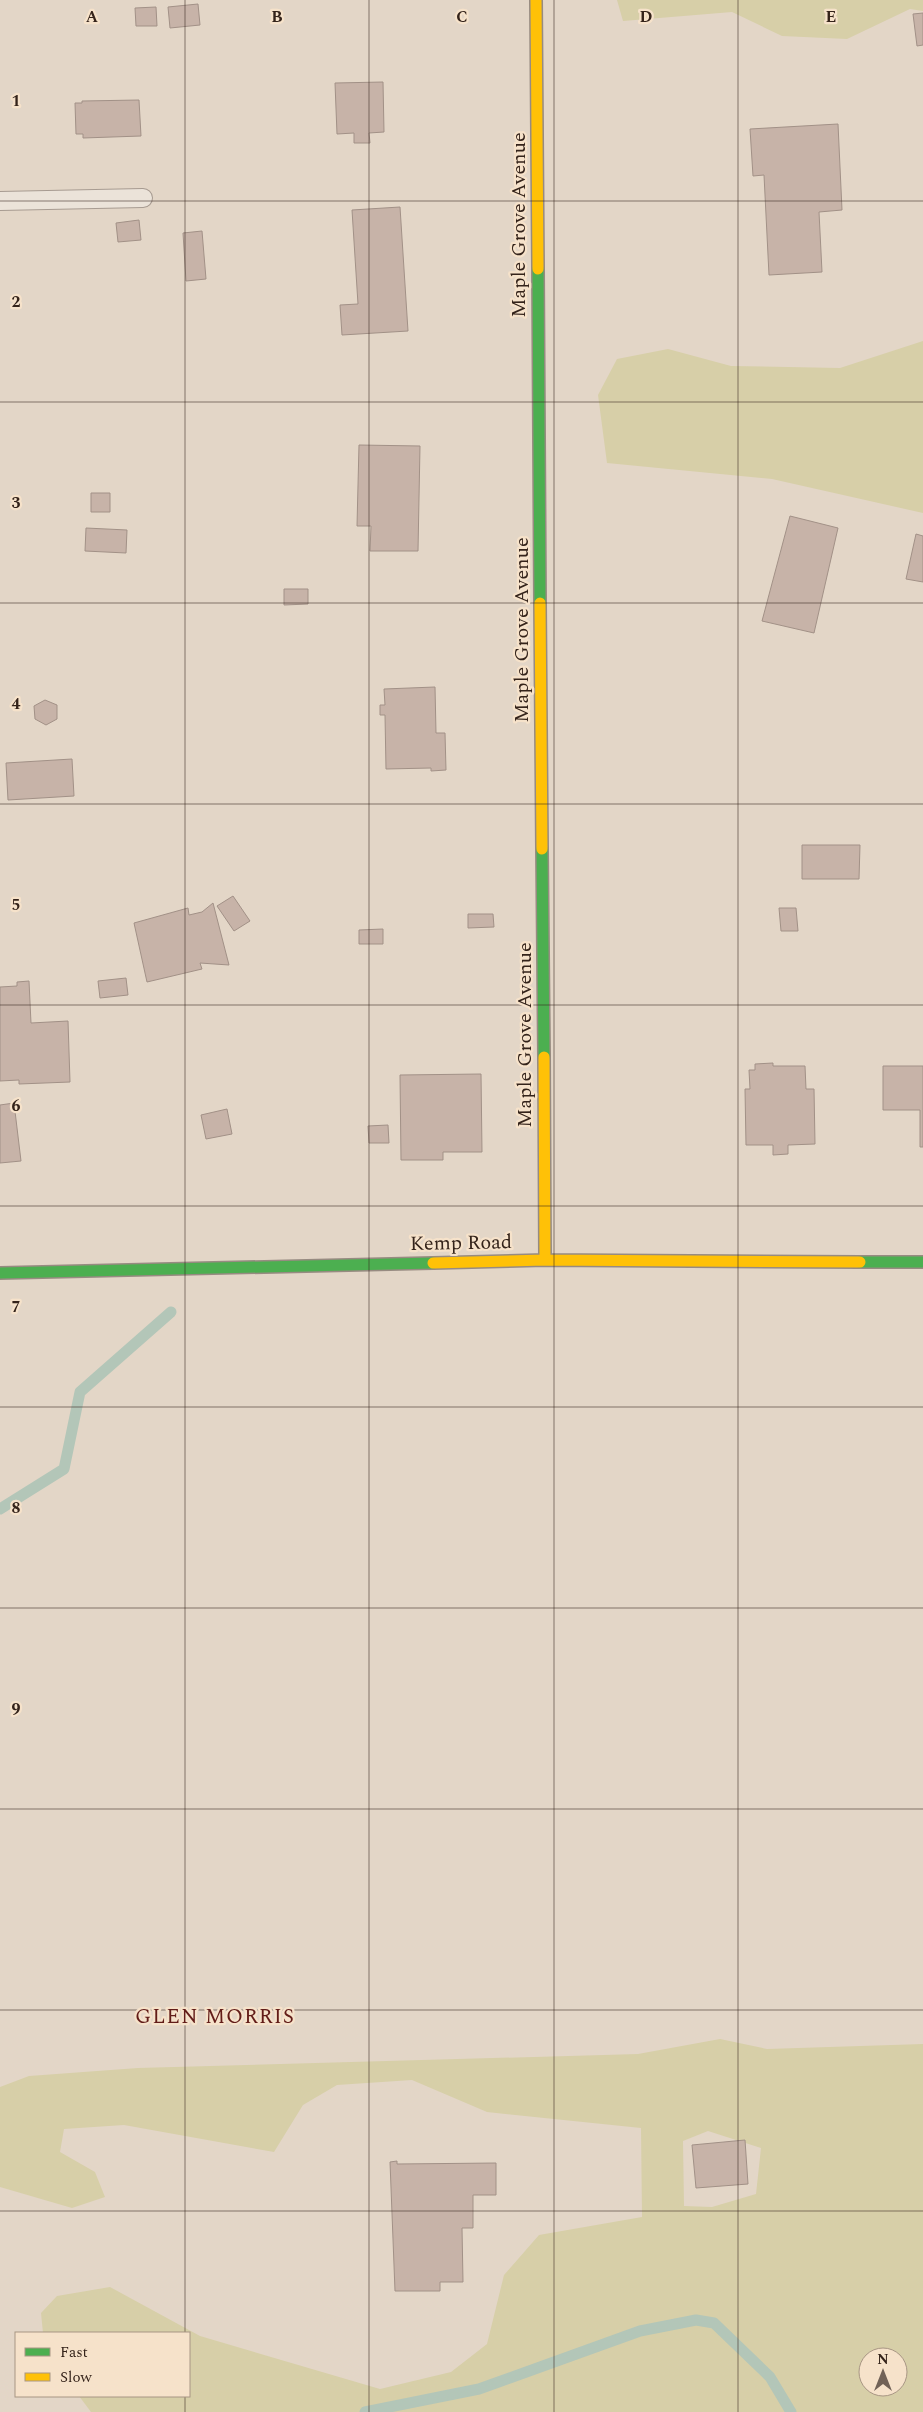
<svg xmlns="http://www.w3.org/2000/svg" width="923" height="2412" viewBox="0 0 923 2412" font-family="Spectral,serif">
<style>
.green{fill:#d7cfa8;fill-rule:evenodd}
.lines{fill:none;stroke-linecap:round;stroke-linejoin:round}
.stream{stroke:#b3c6b8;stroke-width:11}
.building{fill:#c7b3a8;stroke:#a29187}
.lane-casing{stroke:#a79b91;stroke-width:20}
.fast-casing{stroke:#978b81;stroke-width:14}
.slow-casing{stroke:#978b81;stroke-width:14}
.lane{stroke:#ebe3d9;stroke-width:18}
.fast{stroke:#4caf50;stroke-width:11}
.slow{stroke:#ffc107;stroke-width:11}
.grid{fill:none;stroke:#34231a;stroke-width:1;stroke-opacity:0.55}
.labels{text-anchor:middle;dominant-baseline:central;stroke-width:4.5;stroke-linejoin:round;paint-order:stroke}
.street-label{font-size:20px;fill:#34231a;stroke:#f6e2ca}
.neighbourhood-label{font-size:21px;letter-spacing:1px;fill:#621c18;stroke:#f6e2ca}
.grid-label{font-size:16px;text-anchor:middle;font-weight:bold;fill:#34231a;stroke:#f6e2ca;stroke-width:4.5;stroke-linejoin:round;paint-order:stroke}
</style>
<rect width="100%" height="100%" fill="#e3d6c7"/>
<path class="green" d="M 617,0 L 923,0 L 923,11 L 910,9 L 847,39 L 782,36 L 732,12 L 623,21 Z
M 923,341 L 923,513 L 772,479 L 607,463 L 598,395 L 617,359 L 668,349 L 731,366 L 840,368 Z
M 720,2039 L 767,2049 L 923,2044 L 923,2412 L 91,2412 L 79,2396 L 189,2396 L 189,2333 L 43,2333 L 41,2313 L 57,2296 L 110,2287 L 200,2336 L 380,2389 L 451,2372 L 487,2344 L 504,2275 L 539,2235 L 642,2217 L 641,2128 L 487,2112 L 412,2080 L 337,2085 L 303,2105 L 274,2152 L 124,2125 L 64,2129 L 60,2152 L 95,2172 L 105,2197 L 72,2208 L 0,2187 L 0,2087 L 29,2076 L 138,2068 L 638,2054 ZM 708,2131 L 761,2148 L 756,2194 L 712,2207 L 684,2206 L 683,2141 ZM 868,2357 L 898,2357 L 898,2387 L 868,2387 Z"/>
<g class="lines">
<path class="stream" d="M 0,1509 L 64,1469 L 80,1392 L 171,1312
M 365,2412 L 479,2389 L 640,2331 L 696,2320 L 714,2323 L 770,2377 L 791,2412"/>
</g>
<path class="building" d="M 198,4 L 200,25 L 170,28 L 168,7 Z
M 156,7 L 157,26 L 136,26 L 135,8 Z
M 923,13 L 923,45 L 917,46 L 913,14 Z
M 383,82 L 384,132 L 369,133 L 370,143 L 354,143 L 354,133 L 337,134 L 335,83 Z
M 139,100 L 141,136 L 83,138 L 83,134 L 76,134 L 75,103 L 82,103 L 82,101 Z
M 838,124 L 842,210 L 819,212 L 822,272 L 769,275 L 764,175 L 753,176 L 750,129 Z
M 400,207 L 408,331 L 342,335 L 340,305 L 358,304 L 352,210 Z
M 139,220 L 141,240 L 118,242 L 116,223 Z
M 202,231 L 206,279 L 186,281 L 183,233 Z
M 359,445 L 420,446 L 418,551 L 370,551 L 371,526 L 357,526 Z
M 91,493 L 110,493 L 110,512 L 91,512 Z
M 790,516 L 838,528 L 814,633 L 762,621 Z
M 86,528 L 127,530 L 126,553 L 85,551 Z
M 916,534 L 923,536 L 923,582 L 906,579 Z
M 284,589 L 308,589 L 308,604 L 284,605 Z
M 435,687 L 436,733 L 445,733 L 446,770 L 431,771 L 431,768 L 386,769 L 385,715 L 380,715 L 380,705 L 385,705 L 384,689 Z
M 45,700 L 57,705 L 57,719 L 46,725 L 35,719 L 34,706 Z
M 72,759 L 74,796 L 8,800 L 6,763 Z
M 802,845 L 860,845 L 859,879 L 802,879 Z
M 233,896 L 250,921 L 234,931 L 217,906 Z
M 213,903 L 229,965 L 200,963 L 202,969 L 147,982 L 134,923 L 188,908 L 189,915 L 202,912 Z
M 779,908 L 796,908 L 798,931 L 781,931 Z
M 468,914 L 493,914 L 494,927 L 468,928 Z
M 383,929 L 383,944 L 359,944 L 359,930 Z
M 126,978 L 128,995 L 100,998 L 98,981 Z
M 29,981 L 31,1023 L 68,1021 L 70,1082 L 19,1084 L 19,1080 L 0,1081 L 0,987 L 17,986 L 17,982 Z
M 773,1063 L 773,1066 L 805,1066 L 806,1089 L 814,1089 L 815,1144 L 788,1145 L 788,1154 L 773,1155 L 773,1145 L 746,1145 L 745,1089 L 750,1089 L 749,1070 L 755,1070 L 755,1064 Z
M 883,1066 L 923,1066 L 923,1147 L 920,1147 L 920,1110 L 883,1110 Z
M 481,1074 L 482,1152 L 443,1152 L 443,1160 L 401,1160 L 400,1075 Z
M 14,1103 L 21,1161 L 0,1163 L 0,1105 Z
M 227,1109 L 232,1134 L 206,1139 L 201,1115 Z
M 388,1125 L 389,1143 L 369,1143 L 368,1126 Z
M 745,2140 L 748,2184 L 696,2188 L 692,2145 Z
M 397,2161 L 397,2164 L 496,2163 L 496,2195 L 473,2195 L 473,2228 L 462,2228 L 463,2282 L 440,2282 L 440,2291 L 395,2291 L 390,2162 Z"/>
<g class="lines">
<defs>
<path id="lane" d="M 0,201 L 143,198"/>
<path id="fast" d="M 538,269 L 540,603
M 542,849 L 544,1057
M 860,1262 L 923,1262
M 0,1273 L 433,1263"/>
<path id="slow" d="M 536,0 L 538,269
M 540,603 L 542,849
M 544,1057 L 545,1260
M 433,1263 L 545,1260 L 860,1262"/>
</defs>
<use href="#lane" class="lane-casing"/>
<use href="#fast" class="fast-casing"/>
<use href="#slow" class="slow-casing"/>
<use href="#lane" class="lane"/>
<use href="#fast" class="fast"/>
<use href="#slow" class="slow"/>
</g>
<path class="grid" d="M 185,0 L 185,2333M 369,0 L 369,2412M 554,0 L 554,2412M 738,0 L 738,2412M 0,201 L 923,201M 0,402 L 923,402M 0,603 L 923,603M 0,804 L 923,804M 0,1005 L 923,1005M 0,1206 L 923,1206M 0,1407 L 923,1407M 0,1608 L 923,1608M 0,1809 L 923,1809M 0,2010 L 923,2010M 0,2211 L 923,2211M 185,2396 L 185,2412"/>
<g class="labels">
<g class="street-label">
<text transform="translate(519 225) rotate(-90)">Maple Grove Avenue</text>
<text transform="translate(522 630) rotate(-90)">Maple Grove Avenue</text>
<text transform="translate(525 1035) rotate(-90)">Maple Grove Avenue</text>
<text transform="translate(461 1243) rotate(-1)">Kemp Road</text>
</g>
<g class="neighbourhood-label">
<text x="215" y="2017">GLEN MORRIS</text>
</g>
</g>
<g class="grid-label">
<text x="92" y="22">A</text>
<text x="277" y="22">B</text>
<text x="462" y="22">C</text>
<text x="646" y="22">D</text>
<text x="831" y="22">E</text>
<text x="16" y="106">1</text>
<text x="16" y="307">2</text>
<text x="16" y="508">3</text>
<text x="16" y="709">4</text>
<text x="16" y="910">5</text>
<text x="16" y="1111">6</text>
<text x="16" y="1312">7</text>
<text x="16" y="1513">8</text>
<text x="16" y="1714">9</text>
</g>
<rect x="15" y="2332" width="175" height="65" fill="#f6e2ca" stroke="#a89684"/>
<rect x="25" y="2348" width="25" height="8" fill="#4caf50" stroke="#a89684"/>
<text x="60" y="2357" font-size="15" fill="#34231a">Fast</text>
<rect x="25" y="2373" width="25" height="8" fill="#ffc107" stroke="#a89684"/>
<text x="60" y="2382" font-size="15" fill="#34231a">Slow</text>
<g transform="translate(883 2372)"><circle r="24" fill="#f6e2ca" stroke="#a89684"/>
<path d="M0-4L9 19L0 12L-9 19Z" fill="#716257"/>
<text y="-8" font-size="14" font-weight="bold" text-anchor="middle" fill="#34231a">N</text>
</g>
</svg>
